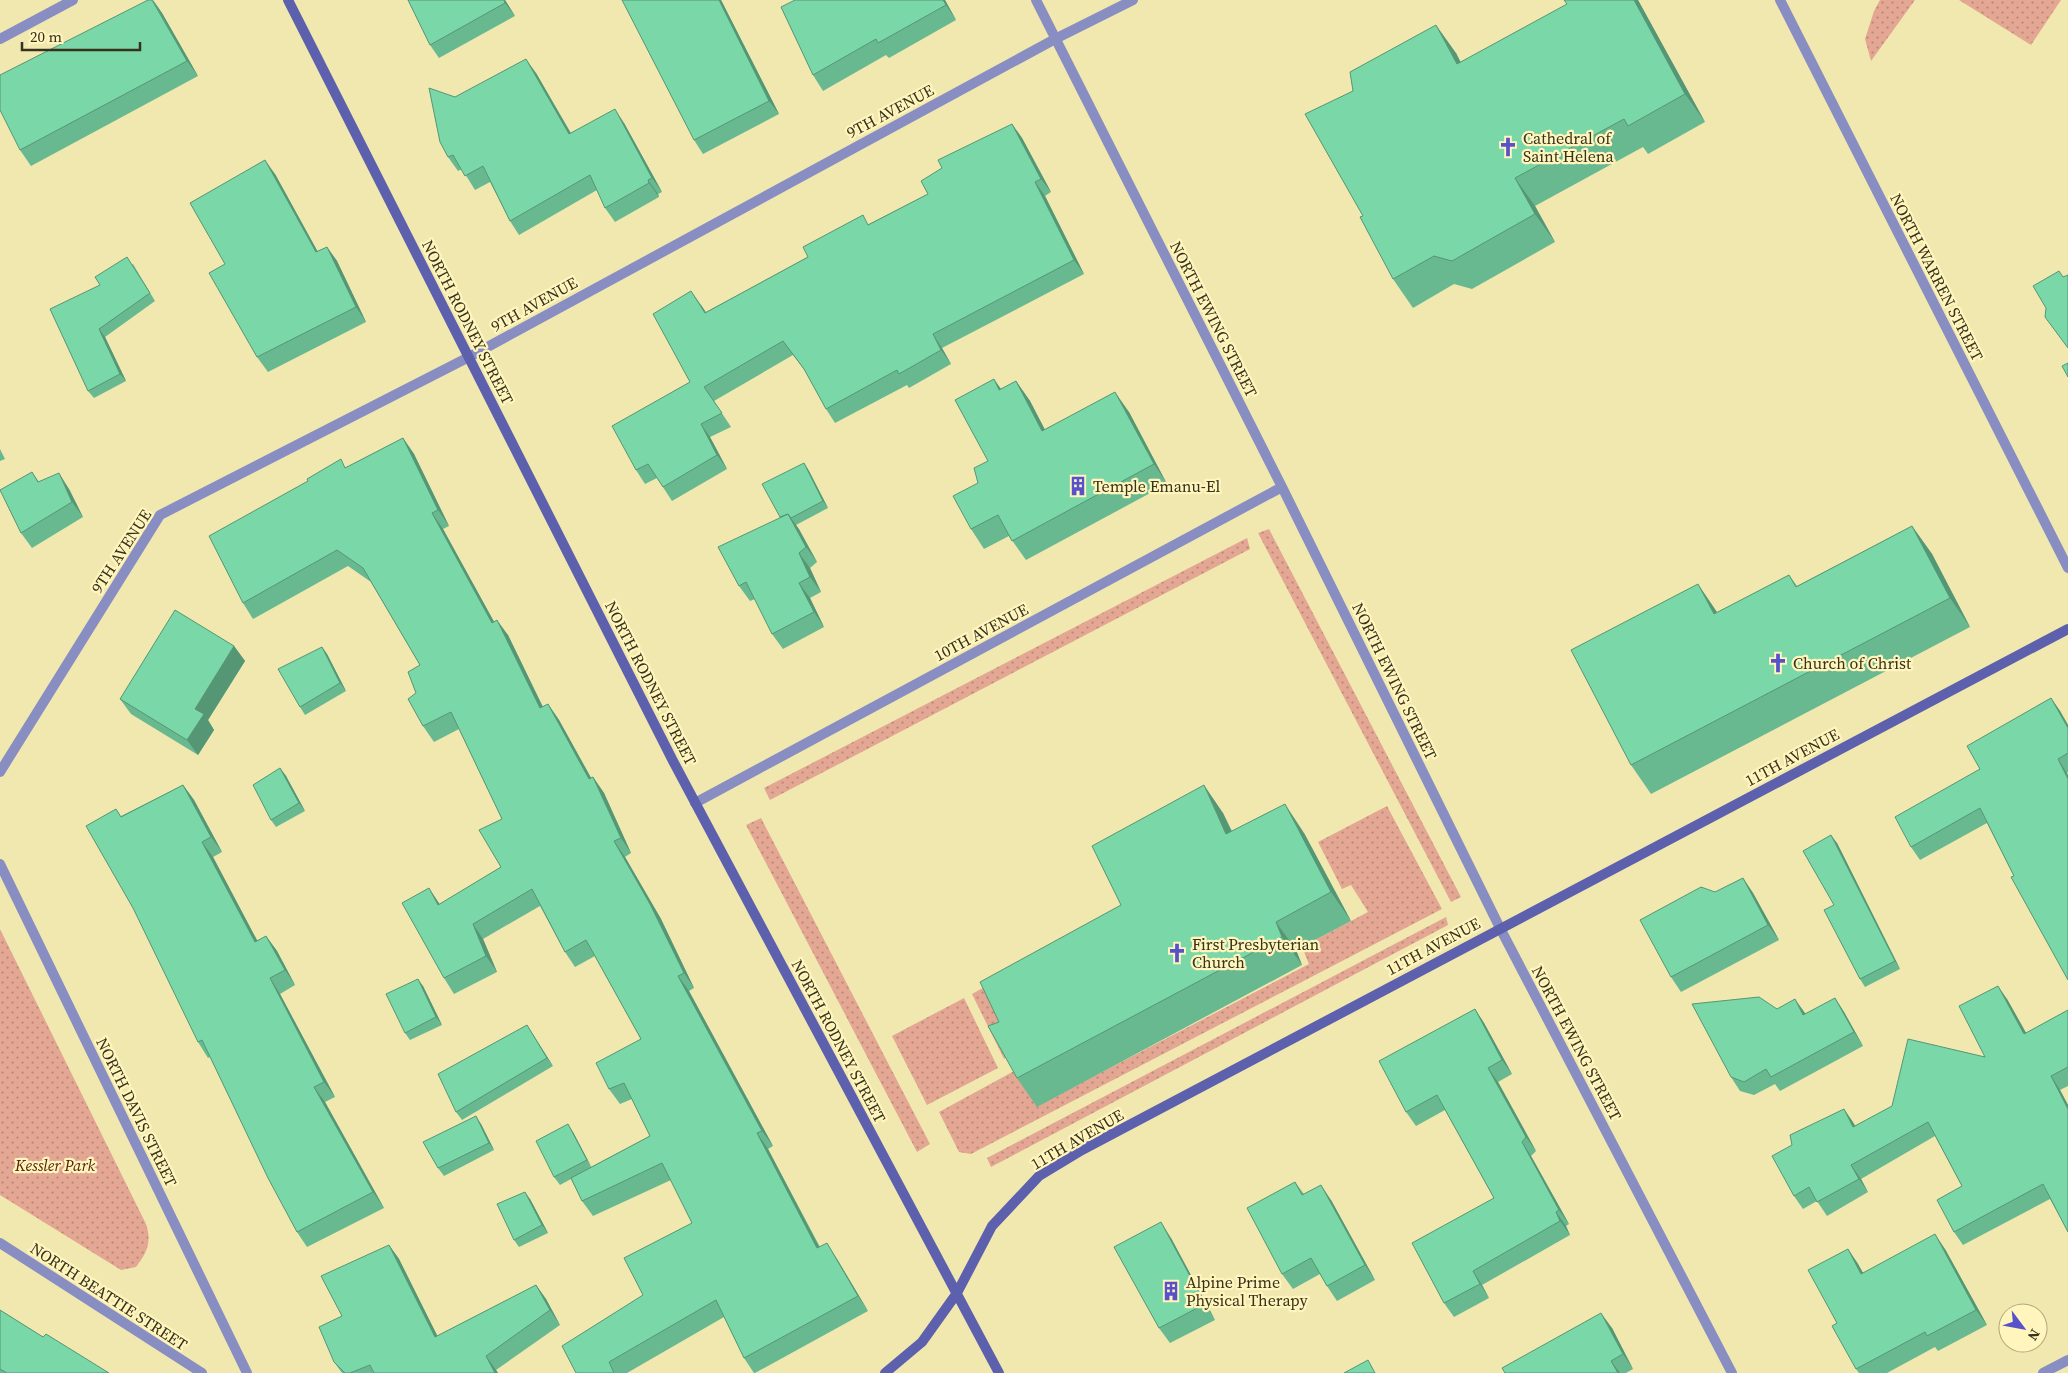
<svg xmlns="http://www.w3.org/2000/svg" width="2068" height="1373" viewBox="0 0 2068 1373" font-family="'Source Serif 4',serif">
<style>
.grass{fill:url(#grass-dots)}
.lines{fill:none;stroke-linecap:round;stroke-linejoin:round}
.street{stroke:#888dc2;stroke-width:10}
.secondary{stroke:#5d60ac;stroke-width:10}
.wall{fill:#69b990}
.shaded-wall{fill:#559675}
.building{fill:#7ad7a7;stroke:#559675}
.labels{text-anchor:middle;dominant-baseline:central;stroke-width:4.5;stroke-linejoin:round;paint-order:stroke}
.street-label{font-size:16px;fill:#36321c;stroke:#fff5bd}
.poi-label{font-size:16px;fill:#36321c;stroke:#fff5bd;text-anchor:start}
.park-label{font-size:16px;font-style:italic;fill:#57210d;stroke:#fff5bd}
</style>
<defs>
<pattern id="grass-dots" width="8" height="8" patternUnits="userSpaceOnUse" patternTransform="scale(1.25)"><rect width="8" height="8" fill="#e3a793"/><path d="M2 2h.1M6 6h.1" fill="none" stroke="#b98977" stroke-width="1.8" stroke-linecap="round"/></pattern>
</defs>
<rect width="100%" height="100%" fill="#f1e8b0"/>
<path class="grass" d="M 1880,0 L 1915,0 L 1871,61 L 1865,39 L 1874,11 Z
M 1959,0 L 2061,0 L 2031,45 Z
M 1269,529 L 1461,897 L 1451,902 L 1258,533 Z
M 1247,538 L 1250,549 L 770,800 L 764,788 Z
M 1387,806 L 1442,909 L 971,1154 L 959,1152 L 939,1112 L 1016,1070 L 1008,1056 L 1004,1059 L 972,994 L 1017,969 L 1037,1106 L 1309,964 L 1302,947 L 1368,912 L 1351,885 L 1342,889 L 1318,842 Z
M 761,818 L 930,1144 L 917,1152 L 746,825 Z
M 1446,917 L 1448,925 L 991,1167 L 987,1158 Z
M 0,929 L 146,1224 C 152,1242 147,1253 136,1267 L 121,1270 L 0,1195 Z
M 964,998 L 998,1068 L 927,1105 L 892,1036 Z"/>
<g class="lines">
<path class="street" d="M 1036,0 L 1282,487 L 1500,928 L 1732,1373
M 1780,0 L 2068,568
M 0,39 L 73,0
M 0,772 L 160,515 L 469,357 L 1057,38 L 1133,0
M 695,803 L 1282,487
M 0,864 L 247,1373
M 0,1243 L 202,1373
M 2043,1373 L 2068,1360"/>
<path class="secondary" d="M 288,0 L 673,761 L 999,1373
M 885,1373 L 922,1342 L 957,1293 L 992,1226 L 1039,1176 L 1082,1150 L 2068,629"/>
</g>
<path class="wall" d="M 153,0 L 162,13 L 198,76 L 31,166 L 20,150 Z
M 408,0 L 505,0 L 515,16 L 439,58 L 430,45 Z
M 721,0 L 779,114 L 703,154 L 694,140 Z
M 795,0 L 945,0 L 956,20 L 889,58 L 886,55 L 823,91 L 813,75 Z
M 1638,0 L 1705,122 L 1648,154 L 1643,147 L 1535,206 L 1555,242 L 1472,289 L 1454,284 L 1413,308 L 1393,279 L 1363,216 L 1353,91 L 1456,53 L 1460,62 Z
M 536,73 L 571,133 L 624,123 L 662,192 L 658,194 L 659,197 L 615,222 L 605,208 L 597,190 L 519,235 L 510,221 L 490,182 L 475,190 L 462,169 L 458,171 L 448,157 L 455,97 Z
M 1012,124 L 1022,138 L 1051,192 L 1045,196 L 1084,274 L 942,348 L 951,364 L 909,388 L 907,385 L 835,423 L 826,409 L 806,372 L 793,355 L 714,401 L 731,427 L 710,437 L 727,469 L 672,501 L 657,478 L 645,484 L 636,470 L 690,382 L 701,305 L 706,312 L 869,224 L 928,194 Z
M 275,174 L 318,252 L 327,247 L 337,261 L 366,322 L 268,372 L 257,357 L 225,264 Z
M 133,264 L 155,301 L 105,337 L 126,381 L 94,398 L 88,391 L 100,285 Z
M 1016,381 L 1030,401 L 1045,430 L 1129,412 L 1167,484 L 1026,560 L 1009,536 L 984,549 L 971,529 L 978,483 L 988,461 L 1001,389 Z
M 403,438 L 414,454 L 449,526 L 443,529 L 494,622 L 508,635 L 543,707 L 548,704 L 559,720 L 591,778 L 593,777 L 604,793 L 631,853 L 625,857 L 661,919 L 694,988 L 689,991 L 773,1146 L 768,1149 L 820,1247 L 837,1259 L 868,1311 L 755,1373 L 754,1373 L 744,1358 L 724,1317 L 627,1373 L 576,1373 L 643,1295 L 692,1223 L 671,1180 L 593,1216 L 582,1201 L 571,1179 L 560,1185 L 554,1177 L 573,1132 L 591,1167 L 650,1136 L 632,1099 L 620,1104 L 609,1089 L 641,1039 L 595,956 L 575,967 L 565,952 L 540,906 L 483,939 L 497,972 L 454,994 L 444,978 L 440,904 L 501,867 L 502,819 L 459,729 L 434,742 L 423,726 L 416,693 L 420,665 L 371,582 L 348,566 L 253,619 L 243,603 L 308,481 L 347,467 Z
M 0,449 L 5,459 L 0,461 Z
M 804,463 L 809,471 L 828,508 L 796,525 L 817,562 L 810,568 L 821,592 L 810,598 L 824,627 L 783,649 L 772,634 L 755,599 L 750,601 L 739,586 L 780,517 Z
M 32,472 L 39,482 L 69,489 L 83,517 L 32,548 L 21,533 Z
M 1912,526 L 1932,554 L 1970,627 L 1651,794 L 1631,765 L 1718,612 L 1789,575 L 1797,586 Z
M 234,646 L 245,661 L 208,720 L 214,730 L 198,755 L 131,714 L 120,699 Z
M 322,647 L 327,654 L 346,691 L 305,715 L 300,707 Z
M 2051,698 L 2060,711 L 2068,725 L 2068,772 L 2067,773 L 2014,876 L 1987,823 L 1920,860 L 1911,847 L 1980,769 Z
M 280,768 L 286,776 L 305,811 L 276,827 L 271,820 Z
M 183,785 L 194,800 L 222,852 L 213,857 L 257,941 L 266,936 L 277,951 L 295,985 L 280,994 L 335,1097 L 325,1102 L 384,1208 L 307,1247 L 297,1232 L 210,1057 L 208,1058 L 198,1042 L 121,816 Z
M 1223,813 L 1232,831 L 1304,833 L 1351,921 L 1296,950 L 1302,965 L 1037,1107 L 1017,1078 L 999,1022 L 1121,905 Z
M 1837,843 L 1900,969 L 1865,987 L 1860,979 L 1834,905 Z
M 1743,878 L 1753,893 L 1779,940 L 1681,992 L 1671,977 L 1715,892 Z
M 423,986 L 442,1025 L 410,1040 L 405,1033 Z
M 1835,998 L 1844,1012 L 1863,1046 L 1780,1091 L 1775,1084 L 1754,1095 L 1740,1091 L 1731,1077 L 1777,1009 L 1806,1014 Z
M 2007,999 L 2026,1033 L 2068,1010 L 2068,1086 L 2060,1090 L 2068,1105 L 2068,1232 L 2050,1199 L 1963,1245 L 1954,1232 L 1962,1186 L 1935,1136 L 1861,1179 L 1868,1192 L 1827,1216 L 1817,1201 L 1803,1209 L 1794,1196 L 1792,1145 L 1844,1109 L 1855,1126 L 1985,1057 Z
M 1475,1009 L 1484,1023 L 1512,1074 L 1498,1082 L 1536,1151 L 1531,1156 L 1569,1224 L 1566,1226 L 1570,1235 L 1482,1285 L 1489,1298 L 1454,1317 L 1444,1303 L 1494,1198 L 1445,1110 L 1416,1126 L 1406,1112 Z
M 527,1025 L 553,1066 L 462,1120 L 456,1112 Z
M 481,1124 L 494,1150 L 444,1176 L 438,1168 Z
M 1295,1182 L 1304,1194 L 1331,1200 L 1375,1280 L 1337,1301 L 1327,1286 L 1320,1274 L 1293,1289 L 1282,1274 Z
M 530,1199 L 548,1233 L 519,1247 L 514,1240 Z
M 1171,1238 L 1215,1320 L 1170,1343 L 1159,1328 Z
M 389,1245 L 399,1259 L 437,1336 L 536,1285 L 546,1299 L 560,1325 L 496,1370 L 498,1373 L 342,1373 L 334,1362 L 342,1316 Z
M 1848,1249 L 1858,1264 L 1863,1273 L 1945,1249 L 1987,1325 L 1938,1351 L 1935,1347 L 1887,1373 L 1859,1373 L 1856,1369 L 1837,1323 Z
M 0,1310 L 43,1337 L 109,1373 L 0,1373 Z
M 1612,1328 L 1633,1369 L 1626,1373 L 1505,1373 Z"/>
<path class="shaded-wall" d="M 153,0 L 162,13 L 198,76 L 187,61 Z
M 504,0 L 505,0 L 515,16 L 505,3 Z
M 719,0 L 721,0 L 779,114 L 769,101 Z
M 943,0 L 945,0 L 956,20 L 946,5 Z
M 1634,0 L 1638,0 L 1705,122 L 1685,94 Z
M 1436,25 L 1456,53 L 1476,92 L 1457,64 Z
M 526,59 L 536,73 L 579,148 L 569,134 Z
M 615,109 L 624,123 L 662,192 L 652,178 Z
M 1012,124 L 1022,138 L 1051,192 L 1041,179 Z
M 265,160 L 275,174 L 326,267 L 316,252 Z
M 1515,178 L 1535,206 L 1555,242 L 1535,214 Z
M 648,180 L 658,194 L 659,197 L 649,183 Z
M 1035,182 L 1045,196 L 1084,274 L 1074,260 Z
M 327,247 L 337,261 L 366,322 L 356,307 Z
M 691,291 L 701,305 L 715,327 L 705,313 Z
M 99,329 L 105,337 L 126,381 L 120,374 Z
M 933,334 L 942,348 L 951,364 L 941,350 Z
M 994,379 L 1008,399 L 999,390 Z
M 1016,381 L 1030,401 L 1056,451 L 1042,431 Z
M 1115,392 L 1129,412 L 1167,484 L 1154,464 Z
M 701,424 L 710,437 L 727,469 L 717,455 Z
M 403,438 L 414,454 L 449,526 L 438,510 Z
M 804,463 L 809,471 L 828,508 L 823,501 Z
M 59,473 L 69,489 L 83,517 L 72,502 Z
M 432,513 L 443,529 L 503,638 L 492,623 Z
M 788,514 L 799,529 L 817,562 L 806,547 Z
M 1912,526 L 1932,554 L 1970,627 L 1950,598 Z
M 799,553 L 810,568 L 821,592 L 810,577 Z
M 799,583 L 810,598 L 824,627 L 814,612 Z
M 1698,584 L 1717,612 L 1714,614 Z
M 497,620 L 508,635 L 551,724 L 540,708 Z
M 234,646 L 245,661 L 208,720 L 214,730 L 198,755 L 187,740 L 195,709 Z
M 322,647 L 327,654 L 346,691 L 340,683 Z
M 2051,698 L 2060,711 L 2068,725 L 2068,728 Z
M 548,704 L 559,720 L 600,794 L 589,779 Z
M 2058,759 L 2067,773 L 2068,775 L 2068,779 Z
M 280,768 L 286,776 L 305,811 L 299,803 Z
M 593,777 L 604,793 L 631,853 L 621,838 Z
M 183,785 L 194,800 L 222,852 L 211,837 Z
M 1204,785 L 1223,813 L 1246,863 L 1226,834 Z
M 1285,804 L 1304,833 L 1351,921 L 1331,892 Z
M 1831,835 L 1837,843 L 1900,969 L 1895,961 Z
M 614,841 L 625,857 L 661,919 L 694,988 L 684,973 Z
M 202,842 L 213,857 L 266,957 L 255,942 Z
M 1743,878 L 1753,893 L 1779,940 L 1768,925 Z
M 429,888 L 439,903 L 449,920 L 438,905 Z
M 1276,922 L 1296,950 L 1302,965 L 1282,937 Z
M 473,924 L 483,939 L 497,972 L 486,956 Z
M 266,936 L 277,951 L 295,985 L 285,970 Z
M 678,976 L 689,991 L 773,1146 L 762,1131 Z
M 270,978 L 280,994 L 335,1097 L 324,1082 Z
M 418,979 L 423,986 L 442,1025 L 436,1017 Z
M 1998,986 L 2007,999 L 2034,1047 L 2024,1034 Z
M 1835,998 L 1844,1012 L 1863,1046 L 1854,1032 Z
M 1795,999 L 1805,1013 L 1813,1029 L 1803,1015 Z
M 1475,1009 L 1484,1023 L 1512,1074 L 1502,1060 Z
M 527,1025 L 532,1033 L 553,1066 L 547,1058 Z
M 1488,1068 L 1498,1082 L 1536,1151 L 1526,1137 Z
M 2051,1076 L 2060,1090 L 2068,1105 L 2068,1109 Z
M 314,1087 L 325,1102 L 384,1208 L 373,1192 Z
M 1844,1109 L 1853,1122 L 1863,1140 L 1853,1127 Z
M 476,1116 L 481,1124 L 494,1150 L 489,1143 Z
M 568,1124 L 573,1132 L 592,1168 L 587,1160 Z
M 757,1133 L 768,1149 L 828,1264 L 817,1248 Z
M 1522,1142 L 1531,1156 L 1569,1224 L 1559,1210 Z
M 1851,1165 L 1861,1179 L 1868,1192 L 1859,1179 Z
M 1321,1185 L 1331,1200 L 1375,1280 L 1365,1265 Z
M 525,1192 L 530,1199 L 548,1233 L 542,1225 Z
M 1556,1212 L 1566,1226 L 1570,1235 L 1560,1221 Z
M 1161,1222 L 1171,1238 L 1215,1320 L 1205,1304 Z
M 1935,1234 L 1945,1249 L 1987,1325 L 1976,1310 Z
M 827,1243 L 837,1259 L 868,1311 L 858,1296 Z
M 389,1245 L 399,1259 L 445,1351 L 435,1337 Z
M 1848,1249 L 1858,1264 L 1872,1289 L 1861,1274 Z
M 1473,1271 L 1482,1285 L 1489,1298 L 1480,1284 Z
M 536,1285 L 546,1299 L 560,1325 L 550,1310 Z
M 1601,1313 L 1612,1328 L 1633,1369 L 1623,1354 Z
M 486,1356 L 496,1370 L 498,1373 L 495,1373 Z
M 1611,1361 L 1620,1373 L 1618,1373 Z"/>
<path class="building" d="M 148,0 L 152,0 L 187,61 L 20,150 L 0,110 L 0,75 Z
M 408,0 L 504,0 L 505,3 L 430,45 Z
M 622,0 L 719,0 L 769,101 L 694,140 Z
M 795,0 L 943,0 L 946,5 L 878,43 L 876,39 L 813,75 L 781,7 Z
M 1564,0 L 1634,0 L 1685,94 L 1628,126 L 1624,119 L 1515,178 L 1535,214 L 1452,261 L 1434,256 L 1393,279 L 1360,217 L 1363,216 L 1305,114 L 1353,91 L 1350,72 L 1436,25 L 1457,64 L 1567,4 Z
M 526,59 L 569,134 L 615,109 L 652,178 L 648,180 L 649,183 L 605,208 L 590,175 L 510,221 L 483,166 L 465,176 L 453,155 L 448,157 L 440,142 L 429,88 L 455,97 Z
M 1012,124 L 1041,179 L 1035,182 L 1074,260 L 933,334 L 941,350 L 899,374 L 897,370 L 826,409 L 804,369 L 783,341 L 704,387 L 722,413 L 701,424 L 717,455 L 663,487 L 648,464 L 636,470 L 612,426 L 690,382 L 653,314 L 691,291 L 705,313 L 808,257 L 803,247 L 863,215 L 868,225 L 928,194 L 921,181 L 942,168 L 938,160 Z
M 265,160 L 316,252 L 327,247 L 356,307 L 257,357 L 209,273 L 225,264 L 190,203 Z
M 127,257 L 150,293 L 99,329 L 120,374 L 88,391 L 50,309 L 100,285 L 95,277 Z
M 2059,271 L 2063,277 L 2068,275 L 2068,348 L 2045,317 L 2046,308 L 2033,286 Z
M 2068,363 L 2068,377 L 2062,366 Z
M 994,379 L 999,390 L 1016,381 L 1042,431 L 1115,392 L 1154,464 L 1012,541 L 998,515 L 971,529 L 953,496 L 978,483 L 974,468 L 988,461 L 955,400 Z
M 403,438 L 438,510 L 432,513 L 492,623 L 497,620 L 540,708 L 548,704 L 589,779 L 593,777 L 621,838 L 614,841 L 650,904 L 684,973 L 678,976 L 762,1131 L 757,1133 L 817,1248 L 827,1243 L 858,1296 L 744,1358 L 716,1300 L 609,1362 L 614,1373 L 576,1373 L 562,1346 L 643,1295 L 624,1258 L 692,1223 L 662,1163 L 582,1201 L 571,1178 L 650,1136 L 624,1083 L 609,1089 L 596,1063 L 641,1039 L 586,940 L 565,952 L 532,889 L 473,924 L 486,956 L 444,978 L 402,903 L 429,888 L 438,905 L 501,867 L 479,830 L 502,819 L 451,712 L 423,726 L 408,699 L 416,693 L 408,672 L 420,665 L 363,568 L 337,550 L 243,603 L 209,536 L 308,481 L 307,479 L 341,459 L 345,468 Z
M 804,463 L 823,501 L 791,518 L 788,514 L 780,517 L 762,484 Z
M 32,472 L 38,482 L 59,473 L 72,502 L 21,533 L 0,490 Z
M 788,514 L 806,547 L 799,553 L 810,577 L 799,583 L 814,612 L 772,634 L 746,582 L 739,586 L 718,547 Z
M 1912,526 L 1950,598 L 1631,765 L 1571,650 L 1698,584 L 1714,614 L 1789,575 L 1796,587 Z
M 175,610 L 234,646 L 195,709 L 204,714 L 187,740 L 120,699 Z
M 322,647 L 340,683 L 300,707 L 278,669 Z
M 2051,698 L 2068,728 L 2068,753 L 2058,759 L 2068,779 L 2068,980 L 2011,877 L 2014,876 L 1980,808 L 1911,847 L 1895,817 L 1980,769 L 1967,746 Z
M 280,768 L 299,803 L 271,820 L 253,785 Z
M 183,785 L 211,837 L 202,842 L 255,942 L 266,936 L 285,970 L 270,978 L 324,1082 L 314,1087 L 373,1192 L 297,1232 L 268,1178 L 202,1040 L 198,1042 L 133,908 L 86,826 L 116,809 L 121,817 Z
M 1204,785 L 1226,834 L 1285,804 L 1331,892 L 1276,922 L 1282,937 L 1017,1078 L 988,1026 L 999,1022 L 980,982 L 1121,905 L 1092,846 Z
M 1831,835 L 1895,961 L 1860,979 L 1824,910 L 1834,905 L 1803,851 Z
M 1743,878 L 1768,925 L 1671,977 L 1640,920 L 1701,887 L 1715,892 Z
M 418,979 L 436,1017 L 405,1033 L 386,994 Z
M 1998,986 L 2024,1034 L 2068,1010 L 2068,1067 L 2051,1076 L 2068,1109 L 2068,1232 L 2043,1184 L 1954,1232 L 1937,1200 L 1962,1186 L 1928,1122 L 1851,1165 L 1859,1179 L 1817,1202 L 1809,1187 L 1794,1196 L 1772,1156 L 1792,1145 L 1790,1135 L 1844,1109 L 1853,1127 L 1892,1106 L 1908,1039 L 1985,1057 L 1959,1006 Z
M 1759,997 L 1777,1009 L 1795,999 L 1803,1015 L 1835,998 L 1854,1032 L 1771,1077 L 1766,1069 L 1744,1082 L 1731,1077 L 1692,1004 Z
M 1475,1009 L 1502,1060 L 1488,1068 L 1526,1137 L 1522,1142 L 1559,1210 L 1556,1212 L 1560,1221 L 1473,1271 L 1480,1284 L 1444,1303 L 1412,1243 L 1494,1198 L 1437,1095 L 1406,1112 L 1379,1061 Z
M 527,1025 L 547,1058 L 456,1112 L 438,1074 Z
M 476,1116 L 489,1143 L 438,1168 L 423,1142 Z
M 568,1124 L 587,1160 L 554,1177 L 536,1141 Z
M 1295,1182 L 1302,1195 L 1321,1185 L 1365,1265 L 1327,1286 L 1311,1258 L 1282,1274 L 1247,1208 Z
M 525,1192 L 542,1225 L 514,1240 L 497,1204 Z
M 1161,1222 L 1205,1304 L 1159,1328 L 1114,1247 Z
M 1935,1234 L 1976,1310 L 1927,1336 L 1925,1332 L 1856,1369 L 1832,1326 L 1837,1323 L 1808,1270 L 1848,1249 L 1861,1274 Z
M 389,1245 L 435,1337 L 536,1285 L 550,1310 L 486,1356 L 495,1373 L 374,1373 L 370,1365 L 350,1373 L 345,1373 L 334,1362 L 319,1327 L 342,1316 L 321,1276 Z
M 0,1310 L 43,1337 L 46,1334 L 109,1373 L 7,1373 L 0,1369 Z
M 1601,1313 L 1623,1354 L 1611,1361 L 1618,1373 L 1505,1373 L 1502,1368 Z
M 1368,1360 L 1375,1373 L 1344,1373 Z"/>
<defs>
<symbol id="church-bare" viewBox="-9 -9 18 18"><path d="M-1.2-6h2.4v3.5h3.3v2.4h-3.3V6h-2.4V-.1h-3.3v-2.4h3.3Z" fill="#5752ca" stroke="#fff5bd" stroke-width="2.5" paint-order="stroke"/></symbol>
<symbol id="building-bare" viewBox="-9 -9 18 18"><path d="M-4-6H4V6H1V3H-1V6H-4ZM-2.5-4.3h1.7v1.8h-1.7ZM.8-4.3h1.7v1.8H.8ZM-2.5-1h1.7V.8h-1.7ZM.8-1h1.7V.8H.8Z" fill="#5752ca" stroke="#fff5bd" stroke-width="2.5" paint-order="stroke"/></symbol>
</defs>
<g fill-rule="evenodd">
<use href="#church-bare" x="1494" y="133" width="28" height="28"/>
<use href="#building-bare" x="1064" y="472" width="28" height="28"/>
<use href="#church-bare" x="1764" y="649" width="28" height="28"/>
<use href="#church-bare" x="1163" y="939" width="28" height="28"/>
<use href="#building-bare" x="1157" y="1277" width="28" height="28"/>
</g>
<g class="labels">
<g class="street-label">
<text transform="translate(890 111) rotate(-28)">9TH AVENUE</text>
<text transform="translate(1937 277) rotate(63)">NORTH WARREN STREET</text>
<text transform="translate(534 304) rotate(-29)">9TH AVENUE</text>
<text transform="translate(1214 319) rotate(63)">NORTH EWING STREET</text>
<text transform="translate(468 322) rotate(63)">NORTH RODNEY STREET</text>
<text transform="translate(121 551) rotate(-57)">9TH AVENUE</text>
<text transform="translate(981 632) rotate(-28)">10TH AVENUE</text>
<text transform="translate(1395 681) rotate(64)">NORTH EWING STREET</text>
<text transform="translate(651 683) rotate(63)">NORTH RODNEY STREET</text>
<text transform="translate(1792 757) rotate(-28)">11TH AVENUE</text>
<text transform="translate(1433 946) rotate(-28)">11TH AVENUE</text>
<text transform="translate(839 1041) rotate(62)">NORTH RODNEY STREET</text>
<text transform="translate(1577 1043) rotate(62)">NORTH EWING STREET</text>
<text transform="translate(137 1112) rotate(64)">NORTH DAVIS STREET</text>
<text transform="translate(1077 1139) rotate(-30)">11TH AVENUE</text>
<text transform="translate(109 1296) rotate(33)">NORTH BEATTIE STREET</text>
</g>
<g class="poi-label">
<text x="1523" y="138">Cathedral of<tspan x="1523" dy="18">Saint Helena</tspan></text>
<text x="1093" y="486">Temple Emanu-El</text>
<text x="1793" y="663">Church of Christ</text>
<text x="1192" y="944">First Presbyterian<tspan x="1192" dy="18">Church</tspan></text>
<text x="1186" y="1282">Alpine Prime<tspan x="1186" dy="18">Physical Therapy</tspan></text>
</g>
<g class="park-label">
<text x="55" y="1165">Kessler Park</text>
</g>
</g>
<g transform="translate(2023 1328) rotate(122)"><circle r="24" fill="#fff5bd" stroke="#afa77d"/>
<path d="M0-4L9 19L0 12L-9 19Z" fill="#5752ca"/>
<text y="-8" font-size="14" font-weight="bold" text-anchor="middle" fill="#36321c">N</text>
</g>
<path d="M22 42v8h118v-8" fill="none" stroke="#36321c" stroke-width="2.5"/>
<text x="30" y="42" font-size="15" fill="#36321c" stroke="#fff5bd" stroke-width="4" paint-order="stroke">20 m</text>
</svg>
